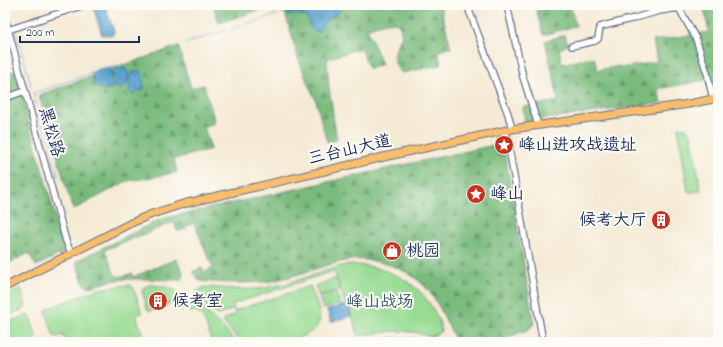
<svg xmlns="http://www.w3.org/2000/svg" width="723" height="347" viewBox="0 0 723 347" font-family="'Indie Flower','LXGW WenKai TC',sans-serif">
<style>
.green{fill:#98db93;stroke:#5a8578}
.forest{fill:url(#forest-firs);stroke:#4a756e}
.water{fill:url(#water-ripples);stroke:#3a6896}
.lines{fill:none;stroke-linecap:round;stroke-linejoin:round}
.stream{stroke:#58a1cf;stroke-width:1}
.minor-casing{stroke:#677087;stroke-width:8}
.major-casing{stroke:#677087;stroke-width:9}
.minor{stroke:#fff;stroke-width:5.5}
.major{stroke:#f9be6d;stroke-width:7}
.labels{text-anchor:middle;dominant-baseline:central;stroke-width:4;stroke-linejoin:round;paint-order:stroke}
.street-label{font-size:17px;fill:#1b2f5e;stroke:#fdfcf7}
.poi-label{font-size:17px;fill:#1b2f5e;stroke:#fdfcf7;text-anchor:start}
.park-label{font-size:17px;fill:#3a5a6b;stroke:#fdfcf7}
</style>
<defs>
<pattern id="forest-firs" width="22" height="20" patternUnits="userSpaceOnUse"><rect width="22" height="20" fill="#7abb7d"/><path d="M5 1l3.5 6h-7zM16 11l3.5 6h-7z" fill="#63986a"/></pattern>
<pattern id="water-ripples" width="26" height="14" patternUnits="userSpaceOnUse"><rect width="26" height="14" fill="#58a1cf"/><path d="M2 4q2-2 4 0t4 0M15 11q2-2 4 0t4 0" fill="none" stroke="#4884ab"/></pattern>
</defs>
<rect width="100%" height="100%" fill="#fdfcf7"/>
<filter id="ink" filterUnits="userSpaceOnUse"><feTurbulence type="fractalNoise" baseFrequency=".025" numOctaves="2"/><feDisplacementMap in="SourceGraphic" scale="8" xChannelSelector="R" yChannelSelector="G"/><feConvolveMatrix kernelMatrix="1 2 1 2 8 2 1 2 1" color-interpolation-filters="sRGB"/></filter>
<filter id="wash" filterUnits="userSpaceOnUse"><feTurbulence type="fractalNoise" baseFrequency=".012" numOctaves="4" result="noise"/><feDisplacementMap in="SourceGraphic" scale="16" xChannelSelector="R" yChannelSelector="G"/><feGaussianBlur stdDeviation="0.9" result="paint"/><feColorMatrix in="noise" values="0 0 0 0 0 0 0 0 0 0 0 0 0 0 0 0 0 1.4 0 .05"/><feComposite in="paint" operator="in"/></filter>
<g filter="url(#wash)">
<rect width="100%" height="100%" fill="#f5ead4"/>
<path class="green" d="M 678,127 C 684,127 687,128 691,134 L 701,191 L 688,192 Z
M 345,265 C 374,263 410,276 427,300 C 430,304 432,307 434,311 C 437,317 441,323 441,331 C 438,333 436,335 433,336 C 426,337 418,332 411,332 C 393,330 376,333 358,336 L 348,302 L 345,303 L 334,271 L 233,304 L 234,309 L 218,315 C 209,310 200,302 197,292 L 200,289 L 205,287 C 223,288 246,291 264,288 C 292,284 318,272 345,265 Z
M 336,278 L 340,289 L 319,296 L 315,286 Z
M 128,285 L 131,285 L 133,287 L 142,313 L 136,315 L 145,342 L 66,342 L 63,335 L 58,337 L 54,336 L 46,312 L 46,310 L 49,308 L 99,289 Z
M 148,285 C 173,285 183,294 202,309 C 214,319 226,329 235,342 L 212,342 L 204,319 L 199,315 L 197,311 L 191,312 L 189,311 L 185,303 L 179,300 L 150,311 L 147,309 L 142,290 L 143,288 Z
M 310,286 C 321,314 330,327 295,339 L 296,342 L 240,342 L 222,321 L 224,319 L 235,315 L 234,311 Z
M 21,288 L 25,301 L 25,308 L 22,310 L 5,316 L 5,296 Z
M 336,292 L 340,304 L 323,309 L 319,297 Z
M 27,315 L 30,317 L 37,338 C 31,345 14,342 5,342 L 5,323 Z"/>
<path class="forest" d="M 213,5 L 275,5 L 219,23 Z
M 297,5 L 440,5 L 451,48 L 438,51 L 441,65 L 402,73 L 396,66 L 393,56 L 402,35 L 400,27 L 395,22 C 385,23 376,25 367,29 L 382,64 L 369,69 L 361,48 L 327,59 L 329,88 L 337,140 L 327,142 L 315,98 L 308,84 L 298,58 L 284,9 Z
M 535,5 L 570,5 L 576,26 L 543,35 Z
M 718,5 L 718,94 L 715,95 L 711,79 L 658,89 L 661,103 L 525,122 L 523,107 L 558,101 L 555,83 L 545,41 L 565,35 L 568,45 L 559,49 L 562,64 L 594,57 L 598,70 L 619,66 L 620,68 L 657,62 L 653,41 L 709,32 L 704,8 Z
M 178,46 L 191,88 L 204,85 L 215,123 L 204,127 L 211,149 L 174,159 L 177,172 L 148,178 L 127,181 L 73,210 L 39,95 Z
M 15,71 L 65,252 L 36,266 L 29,253 L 9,263 L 5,253 L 5,73 Z
M 503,143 L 534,324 L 529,329 L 497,342 L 458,342 L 455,339 C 447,323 440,306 429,291 C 411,268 372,255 344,261 C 320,266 296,277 271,281 C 250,284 222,283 201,281 L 198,279 L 193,271 L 202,268 L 204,272 L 213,268 L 194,223 L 185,227 L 186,229 L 178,231 L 177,231 L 174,222 L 105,250 L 115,275 C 121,278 126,275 132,273 L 133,277 L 176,259 C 180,266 186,274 182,280 L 124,279 L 111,281 L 89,287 L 86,286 L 83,283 L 76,261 L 161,219 Z
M 391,338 L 410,338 L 431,342 L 365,342 Z"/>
<path class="water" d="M 95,5 L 105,5 L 114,31 L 113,35 L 102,35 L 93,7 Z
M 302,5 L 341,5 L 339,7 L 340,10 C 336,18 328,16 324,23 C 321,26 320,29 318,32 L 314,31 L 309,26 L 309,22 L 308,18 L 300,14 L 288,15 L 288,12 Z
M 102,68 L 110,68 L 113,86 L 113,88 L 111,89 C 96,89 94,88 92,73 L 94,71 Z
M 125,68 C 131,74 129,89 118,89 L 116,87 L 116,80 L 114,78 L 112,72 L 113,71 Z
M 135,71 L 141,71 L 142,72 L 144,89 L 136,92 L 133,95 L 131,94 L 129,91 L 130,74 Z
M 348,304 L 351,316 L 331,322 L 327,310 Z"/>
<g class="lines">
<path class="stream" d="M 282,13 L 288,12
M 231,29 L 278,14
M 16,32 L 31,85
M 186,43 L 227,30
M 110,68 L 124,64
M 33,92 L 58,176
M 34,93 L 90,74 L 94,71"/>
</g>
</g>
<g filter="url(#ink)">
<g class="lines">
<defs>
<path id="minor" d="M 467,5 L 508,114 L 512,129
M 507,5 L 523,77 L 538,125
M 5,18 L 66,241 L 71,253
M 5,31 L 84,5
M 572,46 L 595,41 L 598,39 L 600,27 L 603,26 L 635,18 L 659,11 L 679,8 L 696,39 L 707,73 L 713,99
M 5,98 L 25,91
M 506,131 L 543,342"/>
<path id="major" d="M 5,287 L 131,223 L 152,214 L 183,204 L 388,156 L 512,129 L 689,104 L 718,98"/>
</defs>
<use href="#minor" class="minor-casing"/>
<use href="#major" class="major-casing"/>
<use href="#minor" class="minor"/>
<use href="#major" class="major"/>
</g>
</g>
<defs>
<symbol id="sight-disc" viewBox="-11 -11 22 22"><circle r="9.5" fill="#c8321e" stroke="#fdfcf7"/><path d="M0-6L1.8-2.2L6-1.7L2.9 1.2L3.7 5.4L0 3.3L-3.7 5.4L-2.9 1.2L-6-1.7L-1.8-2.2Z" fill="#fff"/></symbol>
<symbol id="building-disc" viewBox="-11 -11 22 22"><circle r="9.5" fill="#c8321e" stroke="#fdfcf7"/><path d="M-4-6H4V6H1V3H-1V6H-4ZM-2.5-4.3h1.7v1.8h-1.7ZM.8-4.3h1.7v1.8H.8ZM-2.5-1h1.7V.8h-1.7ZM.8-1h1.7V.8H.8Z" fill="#fff"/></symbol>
<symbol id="shop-disc" viewBox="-11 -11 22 22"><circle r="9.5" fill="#c8321e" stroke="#fdfcf7"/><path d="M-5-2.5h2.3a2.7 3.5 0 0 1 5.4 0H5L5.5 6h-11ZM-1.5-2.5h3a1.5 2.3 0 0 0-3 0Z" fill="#fff"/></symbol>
</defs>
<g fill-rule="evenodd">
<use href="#sight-disc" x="493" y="134" width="22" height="22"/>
<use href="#sight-disc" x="465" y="183" width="22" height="22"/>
<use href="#building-disc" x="650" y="209" width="22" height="22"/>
<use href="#shop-disc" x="381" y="240" width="22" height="22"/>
<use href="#building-disc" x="147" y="290" width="22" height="22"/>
</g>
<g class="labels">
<g class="street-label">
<text transform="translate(51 132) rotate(74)">黑松路</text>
<text transform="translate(350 150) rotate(-13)">三台山大道</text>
</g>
<g class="poi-label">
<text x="518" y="145">峰山进攻战遗址</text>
<text x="490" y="194">峰山</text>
<text x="647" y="220" text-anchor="end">候考大厅</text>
<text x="406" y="251">桃园</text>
<text x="172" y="301">候考室</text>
</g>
<g class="park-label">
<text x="380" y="302">峰山战场</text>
</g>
</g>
<rect width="723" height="347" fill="none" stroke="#fdfcf7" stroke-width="20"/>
<path d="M20 36v6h119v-6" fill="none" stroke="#1b2f5e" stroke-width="2"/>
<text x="26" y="36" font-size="12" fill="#1b2f5e" stroke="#fdfcf7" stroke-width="3" paint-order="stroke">200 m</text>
</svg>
